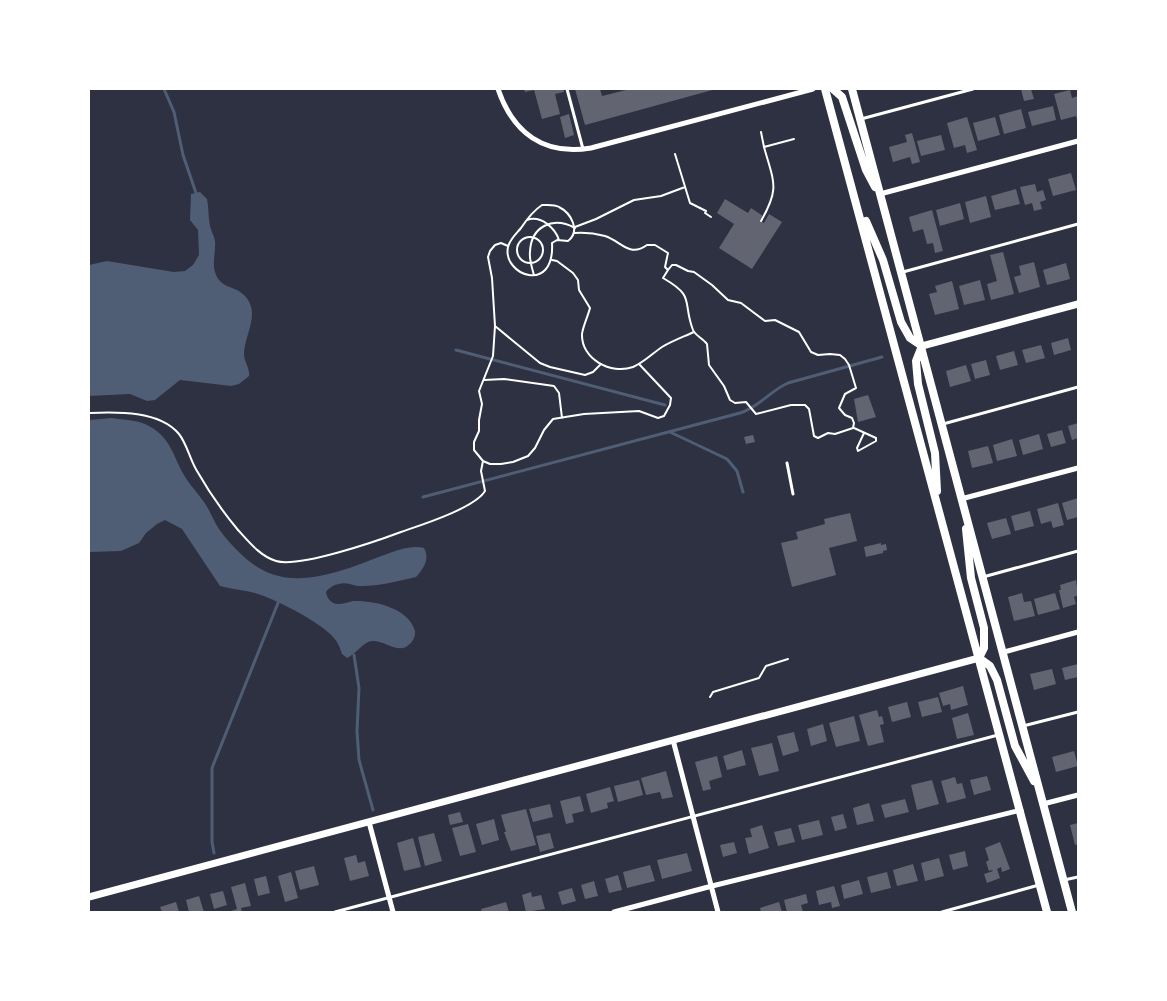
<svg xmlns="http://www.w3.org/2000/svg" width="1167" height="1001" viewBox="0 0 1167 1001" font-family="'Space Grotesk',sans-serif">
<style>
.water{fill:#4f5d75}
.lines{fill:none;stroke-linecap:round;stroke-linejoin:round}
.stream{stroke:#4f5d75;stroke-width:3}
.building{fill:#626471}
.path{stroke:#fff;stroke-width:2}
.service{stroke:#fff;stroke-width:3}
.minor{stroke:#fff;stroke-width:5}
.tertiary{stroke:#fff;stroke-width:7}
.secondary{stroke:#fff;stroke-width:8}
</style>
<rect width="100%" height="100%" fill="#2d3142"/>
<path class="water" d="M 200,192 L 207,199 C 209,208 208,217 210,226 C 211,231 214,235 215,241 C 216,251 212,262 215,272 C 220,289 234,285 244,295 C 262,313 244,335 244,354 C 244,362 250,368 249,376 L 239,384 L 231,386 L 180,380 L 155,400 L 147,401 L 130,394 L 89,396 L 89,265 L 107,261 L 174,272 L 185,271 L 193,265 L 199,255 L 198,230 L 190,220 L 191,194 Z
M 112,418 C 124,420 139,420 149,426 C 171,438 173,456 184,475 C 189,484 198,493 204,502 C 210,510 213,520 219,529 C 228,542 245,560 259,568 C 299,592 348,568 387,554 C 398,550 412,545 424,548 C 430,559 424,568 416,577 C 398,581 376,587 358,586 C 351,585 346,582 339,584 C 333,585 329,588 326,592 C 327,598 331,604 338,604 C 343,604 348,602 353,601 C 374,600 409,608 415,631 C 416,638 411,644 406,647 C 395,652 384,640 372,641 C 363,642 356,654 347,658 L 342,654 C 340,648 338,642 333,637 C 320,622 274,598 255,593 C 243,590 231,589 220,586 L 182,529 L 165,520 L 157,524 L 146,533 L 139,543 L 121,551 L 89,552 L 89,420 Z"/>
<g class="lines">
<path class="stream" d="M 164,89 L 174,112 L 183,155 L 196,193
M 456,350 L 665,405
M 670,432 L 727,459 L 737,471 L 743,492
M 423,497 L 740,413 C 759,407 770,391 788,383 L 882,357
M 354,655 L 359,688 L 357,731 L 359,760 L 373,810
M 214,853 L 212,842 L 212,768 L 278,603"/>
</g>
<path class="building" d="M 524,89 L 563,89 L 564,92 L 555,94 L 560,114 L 542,119 L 534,90 L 525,92 Z
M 575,89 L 600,89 L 602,96 L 630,89 L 716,89 L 585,125 Z
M 1021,89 L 1031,89 L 1034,99 L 1024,101 Z
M 1070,90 L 1072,98 L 1078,96 L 1078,124 L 1076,116 L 1061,120 L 1054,94 Z
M 1053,106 L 1056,120 L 1032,126 L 1028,112 Z
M 1021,109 L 1026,128 L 1004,134 L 999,115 Z
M 569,114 L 574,135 L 565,138 L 560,117 Z
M 967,117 L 977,150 L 967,153 L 965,145 L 954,148 L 947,123 Z
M 995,117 L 1000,135 L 978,141 L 973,123 Z
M 912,133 L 920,162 L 912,164 L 910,157 L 893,162 L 889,147 L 907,142 L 905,135 Z
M 941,135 L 945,150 L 921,156 L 917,141 Z
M 1071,173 L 1076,190 L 1053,196 L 1048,179 Z
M 1035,184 L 1037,192 L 1043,190 L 1046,200 L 1040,202 L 1042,209 L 1034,211 L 1032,203 L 1025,205 L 1020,187 Z
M 1016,189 L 1020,204 L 995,210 L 991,196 Z
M 986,196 L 991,217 L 970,223 L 965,202 Z
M 725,199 L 748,213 L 751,208 L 763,216 L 760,220 L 764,223 L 769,214 L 782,222 L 752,269 L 719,248 L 734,224 L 717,213 Z
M 960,203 L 964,219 L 940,226 L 936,210 Z
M 932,210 L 943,251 L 935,253 L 933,243 L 927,244 L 923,229 L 913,232 L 909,217 Z
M 1003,252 L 1014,294 L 991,300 L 987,284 L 997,281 L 990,255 Z
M 1034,262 L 1040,287 L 1019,293 L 1014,277 L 1021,275 L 1019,266 Z
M 1066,263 L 1070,279 L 1047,285 L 1043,270 Z
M 980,280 L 985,300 L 964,305 L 959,286 Z
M 952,281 L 959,309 L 935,315 L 929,294 L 937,292 L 935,286 Z
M 1068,338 L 1071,350 L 1054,355 L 1051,343 Z
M 1041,345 L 1045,358 L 1026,363 L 1022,350 Z
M 1014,351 L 1018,365 L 1000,370 L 996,356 Z
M 986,360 L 990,375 L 975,379 L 971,364 Z
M 966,365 L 971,381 L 950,387 L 946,371 Z
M 868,395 L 876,417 L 858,422 L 854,399 Z
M 1078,423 L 1078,438 L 1072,440 L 1068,426 Z
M 1062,430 L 1066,443 L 1051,447 L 1047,434 Z
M 1039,434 L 1043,449 L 1023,455 L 1019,440 Z
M 753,435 L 755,442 L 746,444 L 744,437 Z
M 1012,439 L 1017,456 L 997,461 L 993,445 Z
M 988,446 L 993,463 L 972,468 L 968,451 Z
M 1078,498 L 1078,517 L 1067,520 L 1062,503 Z
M 1058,503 L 1064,525 L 1053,528 L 1051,521 L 1041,524 L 1037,509 Z
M 1030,511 L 1034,526 L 1015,531 L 1011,516 Z
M 850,513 L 857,541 L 829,548 L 836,575 L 792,587 L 781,543 L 798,539 L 796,532 L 825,524 L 824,519 Z
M 1006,518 L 1011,534 L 992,539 L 987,523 Z
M 881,543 L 881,545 L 886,544 L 887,550 L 883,551 L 883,553 L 866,557 L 864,547 Z
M 1076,580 L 1078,595 L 1074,597 L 1076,604 L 1063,608 L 1059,590 L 1061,590 L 1060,585 Z
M 1022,593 L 1024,602 L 1031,601 L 1035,616 L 1014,621 L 1008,597 Z
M 1055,593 L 1060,609 L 1038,615 L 1034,599 Z
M 1078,664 L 1078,677 L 1065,680 L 1062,668 Z
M 1052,669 L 1056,684 L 1034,690 L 1030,674 Z
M 963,686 L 968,705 L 951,710 L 950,704 L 943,706 L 939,693 Z
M 938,697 L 942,712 L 922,717 L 918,702 Z
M 907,702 L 911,717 L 892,722 L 888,707 Z
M 877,710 L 879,717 L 882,716 L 884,724 L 880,725 L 884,742 L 868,746 L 859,715 Z
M 968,713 L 974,735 L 957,739 L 952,718 Z
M 854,716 L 860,741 L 836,747 L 829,723 Z
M 823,724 L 827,741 L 811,746 L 807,729 Z
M 794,732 L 799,751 L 783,756 L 777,736 Z
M 772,743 L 779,771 L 759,776 L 751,748 Z
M 742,750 L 746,765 L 727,770 L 723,756 Z
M 1074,751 L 1078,766 L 1056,772 L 1052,757 Z
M 717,756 L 722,777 L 709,781 L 711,789 L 703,791 L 695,762 Z
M 666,771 L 673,797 L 662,799 L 660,792 L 646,795 L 641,778 Z
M 987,776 L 991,790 L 974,795 L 970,780 Z
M 955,777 L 957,784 L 962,783 L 966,798 L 947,803 L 941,781 Z
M 639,780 L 643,795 L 618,802 L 614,786 Z
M 932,780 L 939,804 L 917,810 L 911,785 Z
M 610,787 L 614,801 L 607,803 L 608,808 L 591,813 L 586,794 Z
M 580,796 L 584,811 L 572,814 L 574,822 L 566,824 L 560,801 Z
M 905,799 L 909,812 L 885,818 L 881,805 Z
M 869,803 L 874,821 L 857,825 L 853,808 Z
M 550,804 L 553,817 L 533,822 L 529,809 Z
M 526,809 L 536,845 L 511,851 L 504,832 L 506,832 L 501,815 Z
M 460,812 L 463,822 L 450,825 L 448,815 Z
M 843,814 L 847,828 L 835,831 L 831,817 Z
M 494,819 L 499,840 L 482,845 L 476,824 Z
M 819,820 L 823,835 L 802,840 L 798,825 Z
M 1078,823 L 1078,844 L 1075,845 L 1070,825 Z
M 468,824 L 476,852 L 460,856 L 452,828 Z
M 762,825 L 769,848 L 749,854 L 745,838 L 752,837 L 750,829 Z
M 791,828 L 795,842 L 778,846 L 774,832 Z
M 434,833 L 442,861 L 425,866 L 418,837 Z
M 550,833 L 554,848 L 540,852 L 536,836 Z
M 413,838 L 421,867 L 404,871 L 397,843 Z
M 734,842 L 737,853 L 723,857 L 720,845 Z
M 1000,842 L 1010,869 L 1002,872 L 1001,867 L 997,869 L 1000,878 L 987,883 L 984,874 L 993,871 L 992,870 L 989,871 L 986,862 L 989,860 L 985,848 Z
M 965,851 L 968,866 L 953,870 L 949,855 Z
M 687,853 L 692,871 L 662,879 L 657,860 Z
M 356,855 L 358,863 L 365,861 L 369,876 L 350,881 L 344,858 Z
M 939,858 L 944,876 L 925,881 L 921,863 Z
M 913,864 L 918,881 L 897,886 L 893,870 Z
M 650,865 L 655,881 L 627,888 L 623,872 Z
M 314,866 L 319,885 L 300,890 L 295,871 Z
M 291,872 L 298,898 L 285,902 L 278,876 Z
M 887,872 L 891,888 L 871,893 L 867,877 Z
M 618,875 L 622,890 L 609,893 L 605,879 Z
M 266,876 L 270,893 L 258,896 L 254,879 Z
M 859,880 L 863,894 L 844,899 L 841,885 Z
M 594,881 L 598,896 L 585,899 L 581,885 Z
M 245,883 L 251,906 L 241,908 L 242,912 L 228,912 L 237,909 L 231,887 Z
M 834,886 L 840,906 L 832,908 L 831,902 L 819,905 L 816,891 Z
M 572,888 L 576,901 L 562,905 L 558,892 Z
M 223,891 L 227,905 L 214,909 L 210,894 Z
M 531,892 L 532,897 L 541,895 L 545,909 L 526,912 L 522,895 Z
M 806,894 L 808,903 L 801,905 L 803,912 L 787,912 L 784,900 Z
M 199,896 L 204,912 L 189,912 L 186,900 Z
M 176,902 L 179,912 L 162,912 L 160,907 Z
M 506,902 L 509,912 L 482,912 L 481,909 Z
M 779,902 L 782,912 L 761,912 L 760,908 Z"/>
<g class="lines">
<path class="path" d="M 761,132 L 764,147
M 675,154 L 690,203 L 706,211 L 705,213 L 711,217
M 542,205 C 547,205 554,204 559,207 C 571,213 581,231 568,241 L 557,240 L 552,243 C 555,295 502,275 508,247 C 510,239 516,234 521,228 C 527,219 533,211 542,205 Z
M 527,220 C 541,215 555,228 559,240
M 761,221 C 780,188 774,183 764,147 L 794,139
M 575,227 L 596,219 L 634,200 L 661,196 L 685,187
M 574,233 C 585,232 594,233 605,236 C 621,241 629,258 647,245 L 655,245 L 668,253 L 665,267 L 668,270 L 663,278 C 696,297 682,301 693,330 C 695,335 703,339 707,344 L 709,365 L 724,386 L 730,400 L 735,403 L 746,402 L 756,414 L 791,405 L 805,405 L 809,409 L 814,436 L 818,438 L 828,433 L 835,434 L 853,428 L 854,423 L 852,418 L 845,415 L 839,408 L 845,394 L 856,388 L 849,365 L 845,359 L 840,355 L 830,354 L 818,355 L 811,352 L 799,332 L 775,320 L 765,321 L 741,303 L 728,300 L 712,285 L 694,272 L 688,271 L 676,265 L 672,265 L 668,270
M517 250a13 13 0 1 1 26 0a13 13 0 1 1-26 0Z
M 508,246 L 501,243 L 495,245 L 490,251 L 488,257 L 492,278 L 495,326 L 540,363 L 550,367 L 585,375 L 593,372 L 600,365
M 552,260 L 557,261 L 573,273 L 578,280 L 579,290 L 590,308 C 588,316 583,326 582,334 C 581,359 611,375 633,367 C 643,363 653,353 662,347 C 672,341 683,337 694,332
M 534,275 C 532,268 529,259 530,252 C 531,226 553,216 575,228
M 495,326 L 493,356 L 479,391 L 482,404 L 479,420 L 479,431 L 474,442 L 474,450 L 483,461 L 490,464 L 501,464 L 513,462 L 528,456 L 535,448 L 544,430 L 553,419 L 584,414 L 639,411 L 658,418 L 664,416 L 670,405 L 671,398 L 639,364
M 484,380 L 504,379 L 554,386 L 559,393 L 562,418
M 89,413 C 116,412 159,410 179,434 C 187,444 190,460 197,471 C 209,492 223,512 238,530 C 249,542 260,556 276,561 C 299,568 377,541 401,532 C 421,525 475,508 485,491 L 481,471 L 483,461
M 854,428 L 876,438 L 876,441 L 858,451 L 857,448 L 864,433
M 710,697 L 713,692 L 759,678 L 766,666 L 788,659"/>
<path class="service" d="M 567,89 L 583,149
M 861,119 L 973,89
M 903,272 L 1078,224
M 943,424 L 1078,387
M 787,463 L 793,494
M 983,577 L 1078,551
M 1023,726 L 1078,712
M 1064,880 L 1078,877
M 335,912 L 998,735
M 942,912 L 1039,885"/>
<path class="minor" d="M 498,89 C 513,133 544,156 591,148 L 813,89
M 880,194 L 1078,141
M 961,499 L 1078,468
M 1004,652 L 1078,632
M 673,740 L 718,912
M 1043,804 L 1078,795
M 369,822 L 393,912
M 614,912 L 712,886 L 1021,810"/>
<path class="tertiary" d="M 922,346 L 1078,304
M 89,897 L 979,658"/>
<path class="secondary" d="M 825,89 L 1047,912
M 833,89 L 842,97 L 866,170 L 875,187
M 852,89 L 1072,912
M 866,221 L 883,260 L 901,322 L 910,338 L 922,346 L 916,361 L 918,384 L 935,453 L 937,491
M 966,529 L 971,578 L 984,628 L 984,648 L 979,658 L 990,666 L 997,680 L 1015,746 L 1034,781"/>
</g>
<rect width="1167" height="1001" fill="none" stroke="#ffffff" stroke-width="180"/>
</svg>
